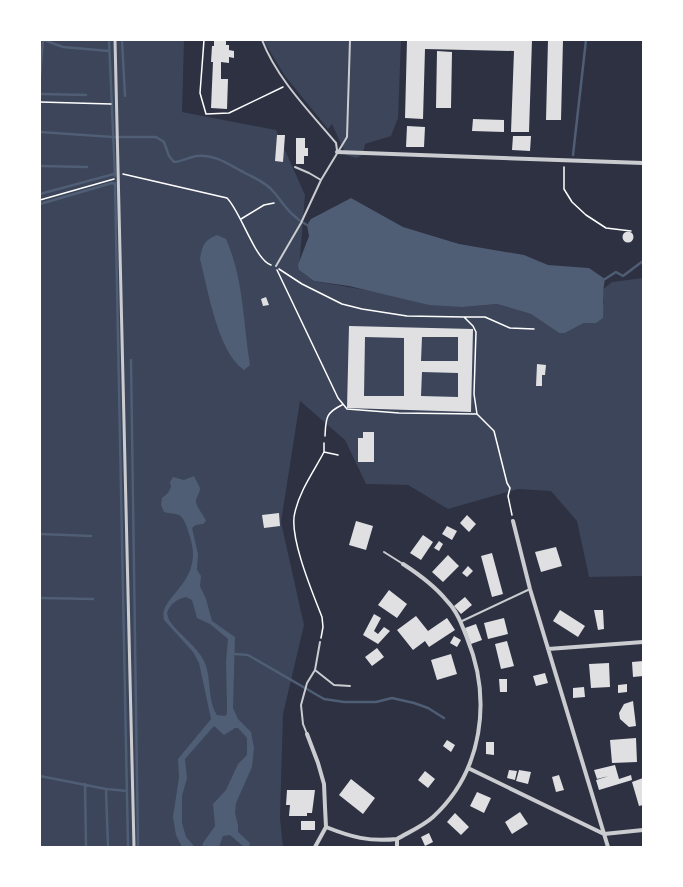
<svg xmlns="http://www.w3.org/2000/svg" width="683" height="887" viewBox="0 0 683 887" font-family="Manrope,sans-serif">
<style>
.green{fill:#3c4559}
.water{fill:#4f5d75;fill-rule:evenodd}
.lines{fill:none;stroke-linecap:round;stroke-linejoin:round}
.stream{stroke:#4f5d75;stroke-width:2.5}
.building{fill:#e0e0e3;fill-rule:evenodd}
.path{stroke:#fff;stroke-width:1.5}
.service{stroke:#caccd0;stroke-width:2}
.pedestrian{stroke:#caccd0;stroke-width:3}
.minor{stroke:#caccd0;stroke-width:4}
</style>
<rect width="100%" height="100%" fill="#2d3142"/>
<path class="green" d="M 40,40 L 184,40 L 182,112 L 276,130 L 305,195 L 299,270 L 314,281 L 463,307 L 497,304 L 531,314 L 559,333 L 565,333 L 584,323 L 596,323 L 604,303 L 602,290 L 612,282 L 643,278 L 643,576 L 589,577 L 577,521 L 551,491 L 518,489 L 448,509 L 408,485 L 366,484 L 345,440 L 300,401 L 281,522 L 304,625 L 283,714 L 280,818 L 283,847 L 40,847 Z
M 263,40 L 401,40 L 398,118 L 391,136 L 365,144 L 363,155 L 356,158 L 346,155 L 332,124 L 328,129 L 285,76 Z"/>
<path class="water" d="M 351,198 L 403,227 L 459,244 L 524,255 L 548,265 L 589,268 L 605,279 C 602,292 604,305 603,318 L 596,323 L 584,323 L 565,333 L 559,333 L 531,314 L 497,304 L 463,307 L 429,305 L 349,286 L 314,281 L 299,270 L 298,265 L 309,236 L 307,225 L 311,219 Z
M 217,235 L 226,239 C 244,279 243,323 250,365 L 244,370 C 218,353 208,290 200,259 C 202,246 204,240 217,235 Z
M 194,476 L 200,488 C 200,493 197,496 196,500 C 195,506 204,515 206,521 L 203,524 L 196,525 L 192,528 L 198,554 L 197,570 L 201,576 L 200,586 L 206,599 L 212,621 L 235,637 L 233,708 L 238,719 L 251,732 L 254,748 L 252,767 L 236,803 L 235,813 L 238,825 L 238,832 L 250,843 L 249,847 L 244,847 L 230,835 L 223,836 L 219,847 L 202,847 L 203,843 L 215,826 L 213,804 L 226,790 L 238,764 L 247,755 L 247,738 L 238,728 L 235,728 L 224,735 L 214,726 L 185,759 L 187,778 L 182,796 L 182,823 L 186,837 L 195,847 L 182,847 L 176,835 L 173,817 L 179,777 L 178,759 L 211,719 L 199,663 L 193,652 L 164,620 C 157,596 205,584 190,537 C 188,531 185,518 179,515 C 175,513 169,514 164,512 L 161,505 L 162,498 L 168,493 L 171,487 L 170,482 L 173,477 L 184,480 ZM 186,597 L 192,600 L 197,618 L 210,624 L 228,639 L 226,661 L 227,708 L 227,714 L 225,716 L 217,715 C 207,700 212,677 204,661 C 196,645 179,635 169,620 L 167,613 C 170,604 177,599 186,597 Z"/>
<g class="lines">
<path class="stream" d="M 44,40 L 63,47 L 109,51
M 109,40 L 115,176
M 122,40 L 125,96
M 40,77 L 43,40
M 40,94 L 86,95
M 40,132 L 113,137 L 156,137 L 164,142 L 169,156 L 174,162 C 182,162 189,157 197,156 C 216,154 229,165 245,173 C 255,178 265,182 273,191 C 284,204 291,217 307,225
M 573,155 L 586,40
M 40,166 L 87,167
M 115,183 L 128,847
M 40,194 L 114,174
M 40,204 L 112,183 L 115,184
M 605,279 L 616,272 L 623,276 L 643,261
M 131,360 L 138,847
M 40,534 L 91,536
M 40,598 L 93,599
M 235,654 L 248,655 L 324,699 L 344,702 L 376,702 L 392,698 L 414,703 L 428,708 L 444,718
M 40,776 L 106,789 L 108,847
M 85,784 L 86,847
M 106,789 L 127,791"/>
</g>
<path class="building" d="M 214,40 L 226,40 L 226,45 L 229,45 L 229,50 L 234,51 L 234,58 L 229,57 L 229,63 L 221,62 L 221,79 L 228,79 L 227,109 L 211,108 L 213,62 L 211,62 L 212,46 L 214,46 Z
M 407,40 L 532,40 L 529,132 L 511,132 L 514,51 L 425,49 L 423,119 L 405,118 Z
M 548,40 L 563,40 L 561,120 L 546,120 Z
M 437,51 L 452,52 L 451,108 L 436,108 Z
M 473,119 L 504,120 L 504,132 L 472,131 Z
M 407,126 L 425,127 L 424,147 L 406,147 Z
M 277,135 L 285,135 L 283,162 L 275,161 Z
M 513,136 L 531,136 L 530,151 L 512,150 Z
M 296,138 L 305,138 L 305,148 L 308,148 L 308,156 L 304,156 L 304,164 L 296,164 Z
M622.5 237a5.5 5.5 0 1 1 11 0a5.5 5.5 0 1 1-11 0Z
M 266,297 L 269,305 L 263,306 L 261,299 Z
M 349,326 L 473,329 L 471,412 L 347,408 ZM 365,337 L 404,338 L 404,396 L 364,396 ZM 422,337 L 458,337 L 458,361 L 421,361 ZM 422,372 L 458,373 L 458,397 L 421,396 Z
M 537,364 L 546,365 L 545,375 L 542,375 L 542,386 L 536,386 Z
M 363,432 L 374,432 L 374,462 L 358,462 L 358,438 L 363,438 Z
M 279,513 L 280,526 L 264,528 L 262,515 Z
M 467,515 L 476,524 L 469,532 L 460,523 Z
M 356,521 L 373,526 L 366,550 L 349,545 Z
M 447,526 L 457,531 L 452,540 L 442,534 Z
M 423,535 L 433,542 L 421,560 L 410,553 Z
M 439,541 L 443,544 L 439,551 L 434,548 Z
M 556,547 L 562,566 L 541,572 L 535,552 Z
M 492,553 L 503,594 L 492,597 L 481,556 Z
M 448,555 L 459,566 L 443,582 L 432,572 Z
M 468,566 L 473,571 L 467,577 L 462,573 Z
M 389,590 L 407,604 L 397,618 L 378,605 Z
M 465,597 L 472,605 L 461,614 L 454,606 Z
M 560,610 L 585,626 L 578,637 L 553,621 Z
M 594,610 L 603,610 L 604,629 L 598,630 Z
M 374,614 L 381,618 L 374,631 L 378,634 L 384,627 L 390,631 L 378,644 L 363,635 Z
M 416,616 L 428,631 L 447,618 L 455,630 L 429,647 L 425,641 L 413,650 L 397,630 Z
M 504,618 L 508,634 L 488,639 L 484,623 Z
M 476,624 L 482,640 L 471,644 L 465,628 Z
M 454,636 L 461,640 L 457,647 L 450,643 Z
M 507,641 L 514,666 L 501,669 L 495,644 Z
M 377,648 L 384,657 L 372,666 L 365,657 Z
M 451,654 L 457,674 L 437,680 L 431,660 Z
M 643,661 L 643,676 L 633,677 L 632,662 Z
M 609,663 L 610,687 L 591,688 L 589,664 Z
M 545,673 L 548,683 L 536,686 L 533,676 Z
M 499,679 L 507,679 L 507,692 L 500,692 Z
M 627,684 L 627,692 L 618,693 L 618,685 Z
M 584,687 L 585,697 L 573,698 L 573,688 Z
M 633,701 L 636,726 L 629,727 L 620,719 L 619,713 L 624,704 Z
M 636,738 L 637,762 L 612,763 L 610,740 Z
M 447,740 L 455,745 L 451,752 L 443,746 Z
M 486,742 L 494,742 L 494,755 L 486,754 Z
M 615,765 L 619,779 L 631,775 L 632,780 L 599,790 L 596,780 L 609,776 L 597,779 L 594,770 Z
M 509,770 L 517,771 L 515,780 L 507,778 Z
M 519,770 L 531,772 L 528,784 L 516,781 Z
M 425,771 L 435,779 L 428,788 L 418,780 Z
M 559,775 L 564,790 L 556,792 L 552,777 Z
M 643,778 L 643,805 L 639,806 L 632,782 Z
M 351,779 L 375,798 L 363,814 L 339,795 Z
M 287,790 L 315,790 L 312,813 L 307,813 L 307,816 L 289,816 L 290,805 L 286,805 Z
M 477,792 L 491,798 L 484,813 L 470,806 Z
M 520,812 L 528,824 L 512,834 L 505,822 Z
M 455,813 L 469,827 L 461,835 L 447,822 Z
M 301,821 L 315,821 L 315,830 L 301,830 Z
M 429,833 L 433,842 L 425,846 L 421,837 Z"/>
<g class="lines">
<path class="path" d="M 204,40 L 200,93 L 206,114 L 229,113 L 283,87
M 40,102 L 111,104
M 564,167 L 564,189 L 572,202 L 586,215 L 606,228 L 631,231
M 123,174 L 227,198 C 241,212 255,260 271,265
M 40,200 L 114,179
M 241,219 L 264,205 L 274,203
M 279,269 L 302,284 L 342,304 L 362,309 L 407,316 L 464,317 L 473,326 L 476,332 L 474,394 L 477,414 L 494,431 L 507,483 L 510,488 L 508,496 L 512,515
M 277,270 L 338,398 L 347,409 L 399,413 L 476,414
M 464,317 L 485,317 L 510,328 L 534,329
M 325,436 C 326,419 325,413 342,405
M 324,443 L 324,452 L 338,455
M 321,638 L 323,627 L 322,617 C 313,594 288,535 295,512 C 300,490 314,471 324,452"/>
<path class="service" d="M 262,40 C 277,79 310,112 336,143 L 337,150
M 295,167 L 309,173 L 321,180
M 276,266 L 301,223 L 321,180 L 347,137 L 350,40
M 384,552 L 403,564
M 460,622 L 530,589
M 315,670 L 334,685 L 350,686
M 307,734 L 303,724 L 301,705 L 307,683 L 315,670 L 320,642"/>
<path class="pedestrian" d="M 115,40 L 134,847"/>
<path class="minor" d="M 337,152 L 643,163
M 513,521 L 530,589 L 608,847
M 548,649 L 643,642
M 307,734 L 318,763 L 324,784 L 325,807 L 326,827 L 315,847
M 468,768 L 604,834 L 643,830
M 326,827 C 351,837 369,842 397,839
M 397,847 L 397,839 C 409,832 423,826 433,817 C 483,771 492,699 467,638 C 462,625 457,611 447,601 C 435,586 420,575 403,564"/>
</g>
<rect width="683" height="887" fill="none" stroke="#ffffff" stroke-width="82"/>
</svg>
